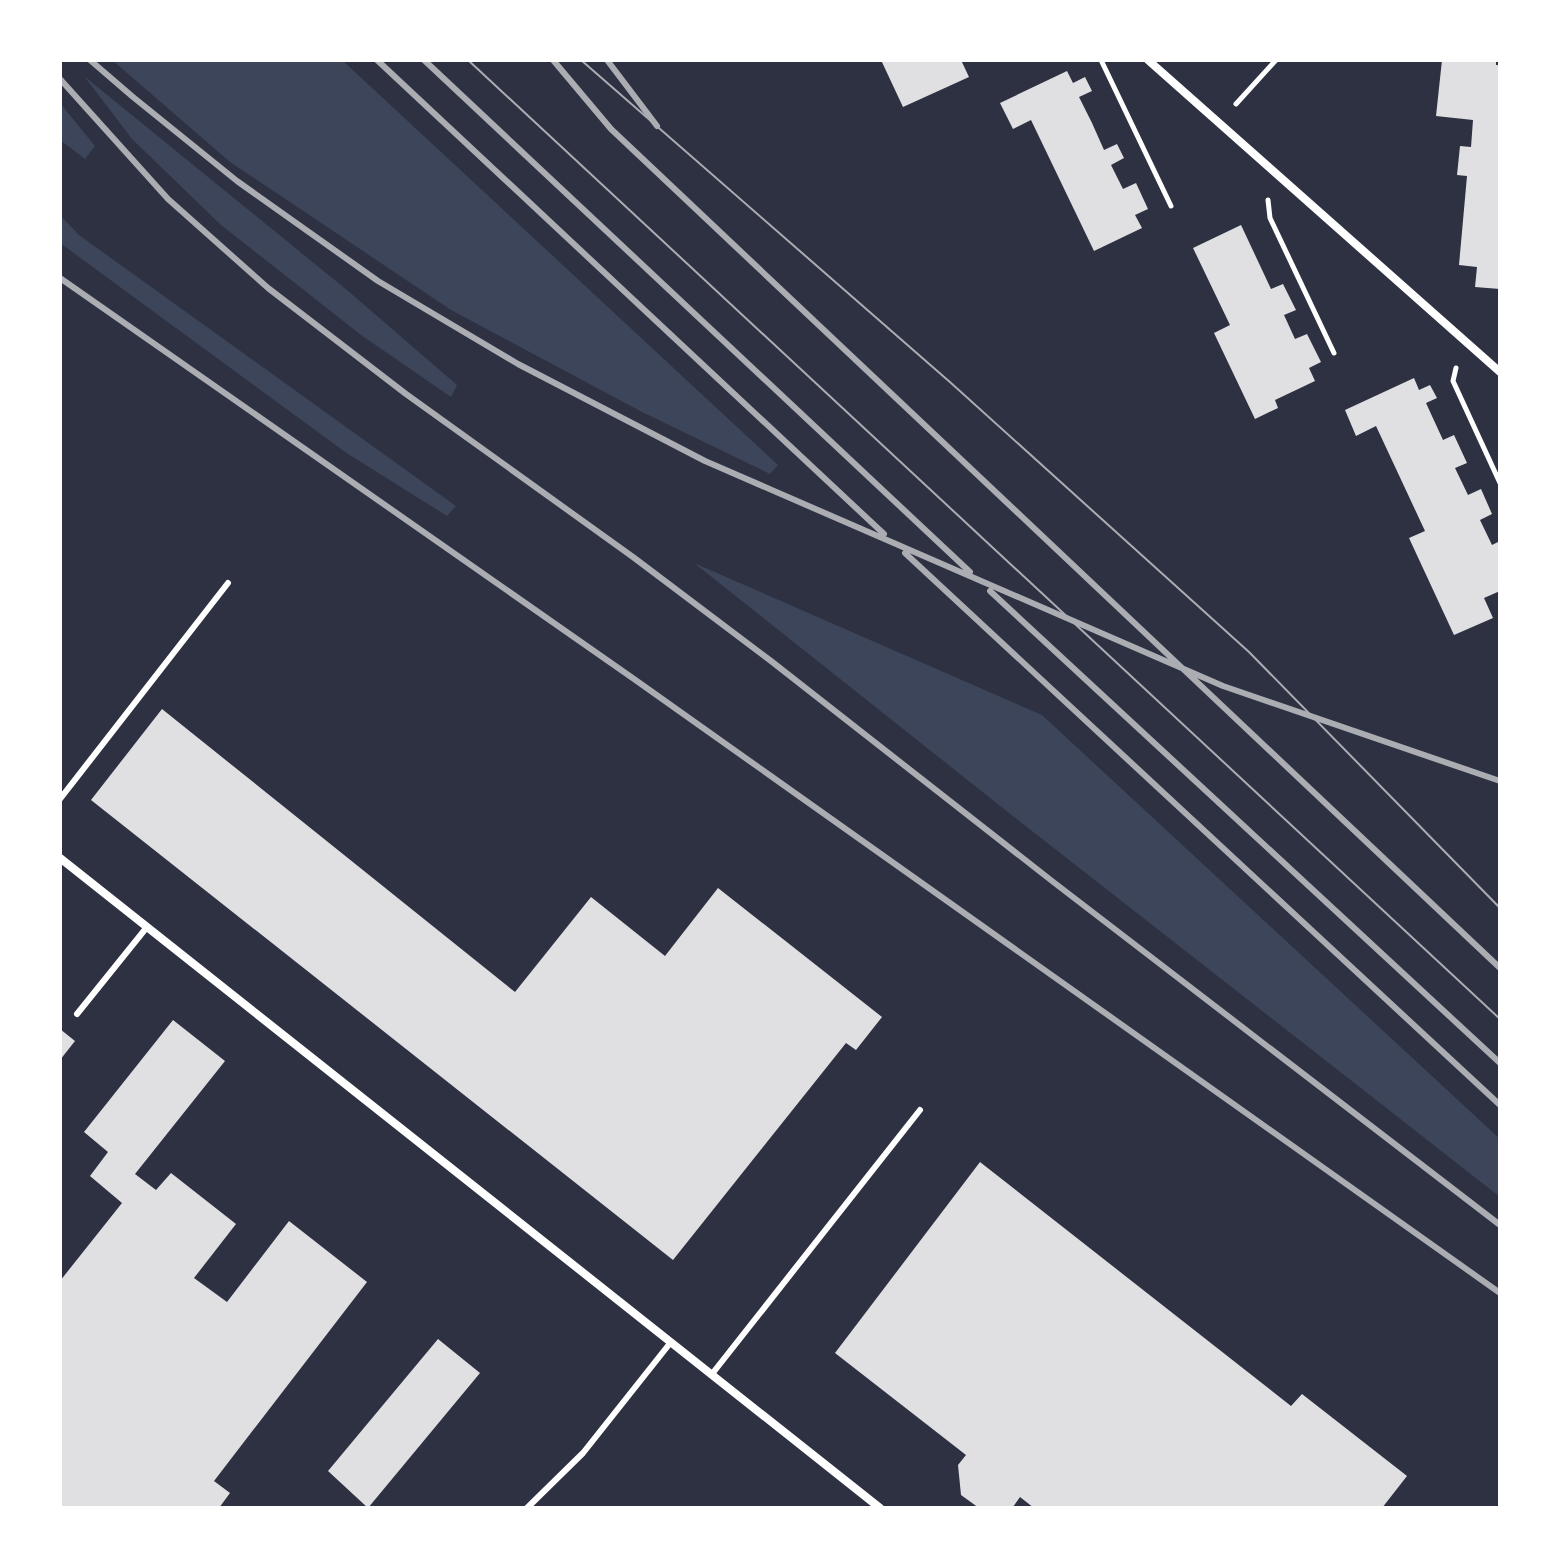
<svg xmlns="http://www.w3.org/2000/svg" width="1560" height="1568" viewBox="0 0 1560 1568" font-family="Inter,sans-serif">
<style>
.green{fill:#3c4559}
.building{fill:#e0e0e3}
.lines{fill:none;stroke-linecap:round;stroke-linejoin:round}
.path{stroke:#fff;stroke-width:5}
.service{stroke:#fff;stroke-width:6}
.minor{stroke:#fff;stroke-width:8}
.tram{stroke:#abadb3;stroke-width:2}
.rail{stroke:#abadb3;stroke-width:6}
</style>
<rect width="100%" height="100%" fill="#2d3142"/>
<path class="green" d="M 112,60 L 342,60 L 778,465 L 770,474 L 642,412 L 451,310 L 230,162 Z
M 84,76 L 347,290 L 457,385 L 451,397 L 361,335 L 221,225 L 132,139 Z
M 60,103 L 95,146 L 85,159 L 60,140 Z
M 60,215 L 79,235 L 456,506 L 447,516 L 345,452 L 60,243 Z
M 694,563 L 1042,715 L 1500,1139 L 1500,1197 L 1009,813 Z"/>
<path class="building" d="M 881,60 L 961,60 L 969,77 L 903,107 Z
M 1442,60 L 1496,60 L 1496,65 L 1500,65 L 1500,289 L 1475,287 L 1477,267 L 1459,265 L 1467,176 L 1457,175 L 1460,146 L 1471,147 L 1473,120 L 1436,116 Z
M 1067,71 L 1073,83 L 1085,77 L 1092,91 L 1079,97 L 1092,123 L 1104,150 L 1117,144 L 1124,158 L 1111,165 L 1123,189 L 1136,183 L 1148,209 L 1135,215 L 1142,228 L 1094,251 L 1031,120 L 1013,129 L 1000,103 Z
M 1241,225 L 1271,289 L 1283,284 L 1296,310 L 1284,315 L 1295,339 L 1307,334 L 1321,362 L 1309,368 L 1315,381 L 1275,400 L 1278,408 L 1255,419 L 1214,333 L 1230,325 L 1193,248 Z
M 1414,378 L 1419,390 L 1430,385 L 1437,398 L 1426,403 L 1443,440 L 1454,435 L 1467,463 L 1455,468 L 1468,495 L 1481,489 L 1492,514 L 1480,520 L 1492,545 L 1500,541 L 1500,591 L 1484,598 L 1493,618 L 1454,635 L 1409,538 L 1425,531 L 1376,426 L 1356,436 L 1345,410 Z
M 162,709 L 515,992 L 591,897 L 665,956 L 718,888 L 882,1017 L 856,1050 L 846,1043 L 673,1260 L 91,800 Z
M 173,1020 L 225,1061 L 135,1174 L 156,1190 L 171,1173 L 236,1224 L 194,1278 L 227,1302 L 289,1221 L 367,1282 L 214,1481 L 230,1493 L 219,1508 L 60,1508 L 60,1281 L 122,1203 L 90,1176 L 108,1152 L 84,1132 Z
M 60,1029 L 75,1041 L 60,1060 Z
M 980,1162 L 1291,1406 L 1302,1394 L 1407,1476 L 1382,1508 L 1034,1508 L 1020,1497 L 1013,1507 L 979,1508 L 961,1495 L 958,1465 L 966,1455 L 835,1353 Z
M 438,1339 L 480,1373 L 368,1508 L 328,1471 Z"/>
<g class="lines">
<path class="path" d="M 1101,60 L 1171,206
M 1236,104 L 1276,60
M 1268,200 L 1270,218 L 1334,353
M 1456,368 L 1453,381 L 1500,483"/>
<path class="service" d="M 60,799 L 228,583
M 77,1014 L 147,927
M 712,1374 L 920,1110
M 527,1508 L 583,1453 L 671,1342"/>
<path class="minor" d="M 1148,60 L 1500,372
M 60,858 L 880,1508"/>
<path class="tram" d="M 468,60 L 1500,1019
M 581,60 L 951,383 L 1249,652 L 1500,908"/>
<path class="rail" d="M 90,60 L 133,97 L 237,181 L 378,281 L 518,364 L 705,461 L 1223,686 L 1500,781
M 377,60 L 884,534
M 424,60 L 970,572
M 553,60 L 611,129 L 1500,968
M 607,60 L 657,126
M 60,79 L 168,199 L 268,288 L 406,394 L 633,557 L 771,661 L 1052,881 L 1500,1225
M 60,278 L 634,679 L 1500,1293
M 905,553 L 1500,1105
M 990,591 L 1500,1063"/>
</g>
<rect width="1560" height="1568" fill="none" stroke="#ffffff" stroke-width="124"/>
</svg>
